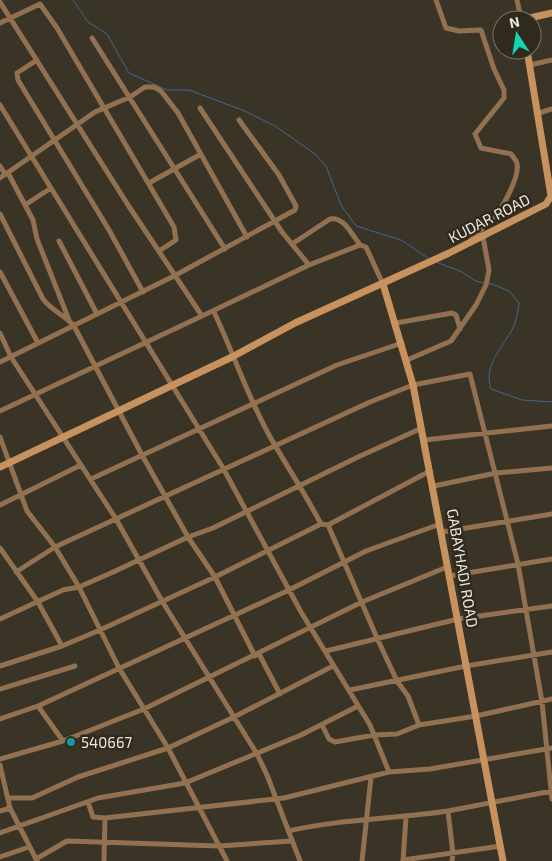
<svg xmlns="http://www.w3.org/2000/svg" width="552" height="861" viewBox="0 0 552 861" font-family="'Exo 2',sans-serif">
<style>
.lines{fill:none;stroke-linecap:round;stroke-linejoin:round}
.stream{stroke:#42668f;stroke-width:1}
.street{stroke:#927151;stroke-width:5}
.secondary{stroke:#c7925e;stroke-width:7}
.culture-dot{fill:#0f9aa8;stroke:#302a1d;stroke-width:2}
.labels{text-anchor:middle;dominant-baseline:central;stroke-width:5;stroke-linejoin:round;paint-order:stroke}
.street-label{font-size:15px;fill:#eae7df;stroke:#302a1d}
.poi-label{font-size:15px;fill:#eae7df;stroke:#302a1d;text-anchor:start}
</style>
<rect width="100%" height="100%" fill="#3a3427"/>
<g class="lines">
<path class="stream" d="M 73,0 L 88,22 L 107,34 L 129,73 L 167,90 L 189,90 L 245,111 L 275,126 L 315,154 L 326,166 L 341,205 L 356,226 L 401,240 L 428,258
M 436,262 L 462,272 L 476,281 L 485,283
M 489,283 L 509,291 L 519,303 C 518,310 517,317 515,323 C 506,346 482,363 491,389 L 522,400 L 552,402"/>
<path class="street" d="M 436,0 L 446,28 L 459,31 L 481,30 L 494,69 L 504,90 L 504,98 L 475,134 L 481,148 L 511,154 C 513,157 517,161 517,164 C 520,177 502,208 494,218 C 485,227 476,232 469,243
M 517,0 L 521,19
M 0,2 L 128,205 L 202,316 L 0,411
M 0,23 L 40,4 L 57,28 L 174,227 L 176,240 L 159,251
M 92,38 L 225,249
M 37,60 L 17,73 L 18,80 L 109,230 L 143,292
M 530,65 L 552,60
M 0,105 L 223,468 L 301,612 L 370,725 L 389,772
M 200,108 L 282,232 L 309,265
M 539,113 L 552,109
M 0,166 L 5,174
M 8,173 L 33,220 L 37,239 L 69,320
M 0,178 L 95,112 L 130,97 L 145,87 L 154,87 L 161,91 L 178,113 L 247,237
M 149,183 L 201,154
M 25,205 L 51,188
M 0,214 L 43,299 C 52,311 65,315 74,326 L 142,455 L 188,537 L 215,577 L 255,656
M 59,241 L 97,314
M 292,244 L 330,219 C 344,216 352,235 360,245
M 0,272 L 38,343
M 214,312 C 233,352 247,395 269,435 C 286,465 305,493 321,524
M 202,316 L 309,265 L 360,245 L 366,247 L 383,284
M 396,323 L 452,313 L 456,315 L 460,329
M 0,333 L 11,357 L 116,519 L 162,601 L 257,754 L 267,775 L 300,861
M 407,360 L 451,341 L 476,305 L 486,285 L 489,270 L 483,237
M 0,362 L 174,276 L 295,210 L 296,206 L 279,175 L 239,120
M 0,437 L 27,511 L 55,547 L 79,587 L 119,668 L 168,748 L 227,861
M 424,440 L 552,426
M 91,479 L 337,365 L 402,343
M 434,486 L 496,473 L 552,468
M 0,505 L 81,465
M 328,525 L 377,638 L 397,681 L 408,696 L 419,725
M 442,532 L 552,514
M 0,548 L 38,602 L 62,646
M 16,572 L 55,547 L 370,402 L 413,385 L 470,374 L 518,564 L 542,702 L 552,799
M 449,576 L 552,559
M 0,619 L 63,590 L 79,587 L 111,573 L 188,537 L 213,528 L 358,457 L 422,428
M 326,651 L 458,619 L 552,606
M 259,654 L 280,694
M 0,666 L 62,646 L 100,630 L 215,577 L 321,524 L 328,525 L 430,471
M 0,689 L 75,666
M 350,690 L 466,666 L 552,652
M 38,706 L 63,741
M 0,719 L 38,706 L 289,590 L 366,551 L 440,524
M 322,725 L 329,739 L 335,742 L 374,735 L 397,734 L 419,725 L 476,716 L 552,699
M 0,759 L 63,741 L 144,709 L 362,602 L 447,567
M 0,765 L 10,808 L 37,861
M 8,798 L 32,798 L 78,777 L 168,748 L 234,717 L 333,666
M 88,802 L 93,817 L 105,818 L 284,798 L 389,772 L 430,769 L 552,748
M 0,811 L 10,808
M 288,831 C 341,819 394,819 448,811
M 0,833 L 98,798 L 185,783 L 301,735 L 358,706
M 0,857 L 29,847
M 36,859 L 67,841 L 219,846 L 292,841
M 403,860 L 501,846
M 104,861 L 105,818
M 362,861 L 371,777
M 403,861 L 406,817
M 452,861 L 453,854 L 448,811 L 552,791"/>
<path class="secondary" d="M 521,20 L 552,13
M 383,284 L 413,385 L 503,861
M 0,467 L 232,357 L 295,323 L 449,253 L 546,204 L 551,196 L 527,50"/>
</g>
<circle class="culture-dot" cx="71" cy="742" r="5"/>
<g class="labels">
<g class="street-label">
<text transform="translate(489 218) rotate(-27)">KUDAR ROAD</text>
<text transform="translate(463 568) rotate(80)">GABAYHADI ROAD</text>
</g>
<g class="poi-label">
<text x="81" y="742">540667</text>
</g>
</g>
<g transform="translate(517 35) rotate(348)"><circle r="24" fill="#302a1d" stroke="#7a766b"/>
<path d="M0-4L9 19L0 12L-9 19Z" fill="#11d5b4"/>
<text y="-8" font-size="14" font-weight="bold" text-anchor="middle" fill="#eae7df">N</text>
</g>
</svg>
